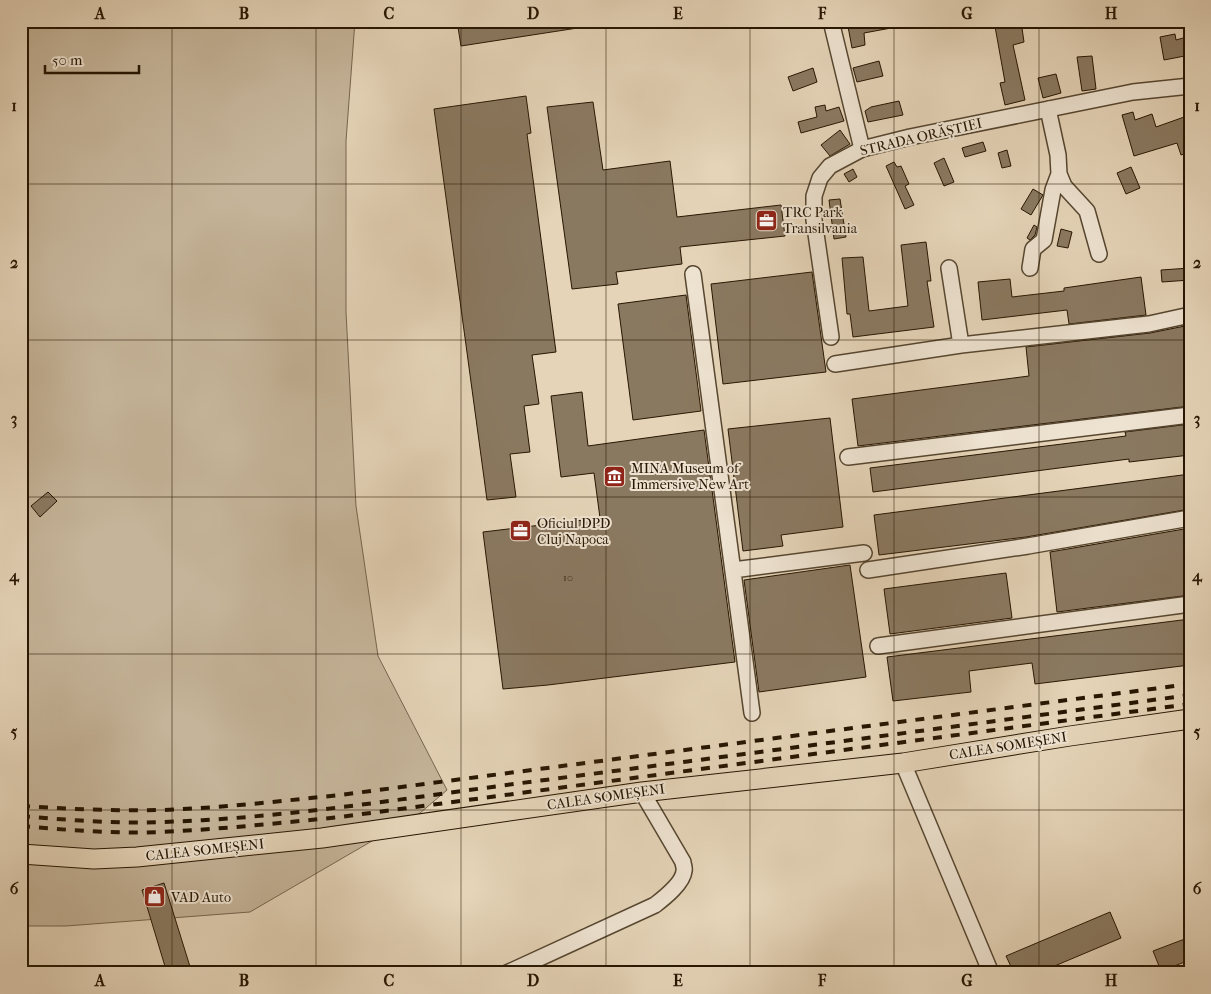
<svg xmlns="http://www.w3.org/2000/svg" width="1211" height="994" viewBox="0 0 1211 994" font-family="'IM FELL French Canon',serif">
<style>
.green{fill:#c5b499;stroke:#76654e}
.building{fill:#8a7961;stroke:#271602}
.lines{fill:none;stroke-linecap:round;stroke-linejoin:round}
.minor-casing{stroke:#564630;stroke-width:18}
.major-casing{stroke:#271602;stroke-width:21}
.minor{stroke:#eee3d1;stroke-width:15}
.major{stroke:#e5d4b8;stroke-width:19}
.rail{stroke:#271602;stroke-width:4;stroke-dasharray:9 9;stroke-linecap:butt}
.grid{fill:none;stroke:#271602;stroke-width:1;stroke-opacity:0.55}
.labels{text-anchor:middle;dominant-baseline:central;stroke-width:4;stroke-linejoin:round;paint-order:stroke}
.number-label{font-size:11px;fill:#402f1a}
.street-label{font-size:14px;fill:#271602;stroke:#eee3d1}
.poi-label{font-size:14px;fill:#271602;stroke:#eee3d1;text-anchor:start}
.neatline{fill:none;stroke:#271602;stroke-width:2}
.grid-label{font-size:16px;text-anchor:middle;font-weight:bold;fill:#271602}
</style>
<rect width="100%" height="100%" fill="#e5d4b8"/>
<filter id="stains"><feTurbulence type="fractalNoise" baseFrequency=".004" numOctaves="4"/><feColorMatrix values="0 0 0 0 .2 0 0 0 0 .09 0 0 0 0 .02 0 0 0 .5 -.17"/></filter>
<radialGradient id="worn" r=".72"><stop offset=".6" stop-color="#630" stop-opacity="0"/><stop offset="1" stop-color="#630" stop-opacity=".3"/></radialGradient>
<path class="green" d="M 21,21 L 355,21 L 346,141 L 346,312 L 356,506 L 378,656 L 447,790 L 420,813 L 250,912 L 66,926 L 21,926 Z"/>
<path class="building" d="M 457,21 L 584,21 L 584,27 L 461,46 Z
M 847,21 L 901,21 L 902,26 L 864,33 L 865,45 L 852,48 Z
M 994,21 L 1021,21 L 1024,42 L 1013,45 L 1025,100 L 1005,105 L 1000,83 L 1005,82 Z
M 1175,34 L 1176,40 L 1190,36 L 1190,55 L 1164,60 L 1160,37 Z
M 1092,56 L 1096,89 L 1082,91 L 1077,57 Z
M 879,61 L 883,76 L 857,82 L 853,68 Z
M 813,68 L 817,82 L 793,91 L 788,77 Z
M 1056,74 L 1061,93 L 1043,98 L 1038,78 Z
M 526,96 L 531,133 L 527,134 L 556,352 L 532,355 L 539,404 L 524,406 L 530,452 L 510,454 L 516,497 L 487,500 L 434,109 Z
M 899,101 L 903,115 L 868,122 L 865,111 L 871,107 Z
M 593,102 L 603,170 L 670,161 L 677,217 L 781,205 L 785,236 L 680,247 L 682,264 L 616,272 L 618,284 L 572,289 L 547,107 Z
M 825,105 L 826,111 L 839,107 L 844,121 L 801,133 L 798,122 L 817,117 L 815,107 Z
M 1133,112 L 1135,120 L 1152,114 L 1156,127 L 1187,116 L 1190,123 L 1190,152 L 1181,155 L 1177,143 L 1134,156 L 1122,115 Z
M 840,130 L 850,144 L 830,156 L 821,145 Z
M 983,142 L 986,151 L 965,157 L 962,148 Z
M 1007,150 L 1011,166 L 1002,168 L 998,153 Z
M 944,158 L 954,182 L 944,186 L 934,163 Z
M 894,162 L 897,167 L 901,166 L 909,184 L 905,186 L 914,205 L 905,209 L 886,166 Z
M 1131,167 L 1140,188 L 1126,194 L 1117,173 Z
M 853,169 L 857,177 L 849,182 L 844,174 Z
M 1033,189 L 1043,195 L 1031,215 L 1021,209 Z
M 840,199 L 846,237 L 834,239 L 829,200 Z
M 1034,225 L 1037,227 L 1035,235 L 1030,240 L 1027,238 Z
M 1061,229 L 1072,232 L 1068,248 L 1057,246 Z
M 926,242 L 931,281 L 927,281 L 934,327 L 853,337 L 850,314 L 847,314 L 842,258 L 863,257 L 869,311 L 908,306 L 901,245 Z
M 1190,268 L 1190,280 L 1162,282 L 1161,270 Z
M 812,272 L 826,372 L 723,384 L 711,284 Z
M 1141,277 L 1146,315 L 1069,324 L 1067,310 L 982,320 L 978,282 L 1010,279 L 1012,297 L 1064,291 L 1064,288 Z
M 686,295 L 701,411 L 633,420 L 618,304 Z
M 1190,325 L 1190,406 L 858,446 L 852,399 L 1029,376 L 1026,347 L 1150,333 Z
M 582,392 L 588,446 L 704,430 L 735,662 L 548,685 L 503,689 L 483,532 L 600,518 L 594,473 L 561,477 L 551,396 Z
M 830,418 L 843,527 L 781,535 L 783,546 L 743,551 L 728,429 Z
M 1190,424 L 1190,455 L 1129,462 L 1129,459 L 873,492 L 870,468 L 1126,436 L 1125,432 Z
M 1190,474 L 1190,509 L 1026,537 L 879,555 L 874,515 Z
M 48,492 L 57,501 L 40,517 L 31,506 Z
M 1190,528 L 1190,595 L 1057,612 L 1050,552 Z
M 850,565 L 866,677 L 759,692 L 744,580 Z
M 1006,573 L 1012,618 L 890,634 L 884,589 Z
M 1190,619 L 1190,665 L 1035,684 L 1032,663 L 969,671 L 971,692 L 893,701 L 887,657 Z
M 164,883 L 192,973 L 167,973 L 142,890 Z
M 1110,912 L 1121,938 L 1038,973 L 1014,973 L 1006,956 Z
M 1190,937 L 1190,960 L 1161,971 L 1153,951 Z"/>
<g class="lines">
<defs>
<path id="minor" d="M 831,21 L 862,149
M 1059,174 L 1064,186 L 1087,211 L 1099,254
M 949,268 L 961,345
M 1030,268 L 1033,249 L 1044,240 L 1053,190 L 1059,174 L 1058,155 L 1048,109
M 693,274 L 752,713
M 831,337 L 814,220 L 814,196 L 820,178 L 830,166 L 862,149 L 910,137 L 1133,92 L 1190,86
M 835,364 L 961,345 L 1149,324 L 1190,315
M 848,457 L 1190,415
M 733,570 L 864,553
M 868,570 L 1028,546 L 1190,518
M 878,646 L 1190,604
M 903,763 L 991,973
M 507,973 L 655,905 C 664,898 683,883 684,871 C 685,868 683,865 683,862 L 642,792"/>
<path id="major" d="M 21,854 L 94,859 L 137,857 L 322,838 L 642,792 L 903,763 L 1070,736 L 1190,719"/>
</defs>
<use href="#minor" class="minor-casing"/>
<use href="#major" class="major-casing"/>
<use href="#minor" class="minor"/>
<use href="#major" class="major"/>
<path class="rail" d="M 21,806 C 68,809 115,811 162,810 C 222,808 281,801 340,795 L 1190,684
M 21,816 C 68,820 116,824 163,822 C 291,818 418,796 545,780 C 760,752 975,724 1190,695
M 21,826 C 68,830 115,834 162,832 C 222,829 281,823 340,817 L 1190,704"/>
</g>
<path class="grid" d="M 172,21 L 172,973M 316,21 L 316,973M 461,21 L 461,973M 606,21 L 606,973M 750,21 L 750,973M 894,21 L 894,973M 1039,21 L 1039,973M 21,184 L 1190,184M 21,340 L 1190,340M 21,497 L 1190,497M 21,654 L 1190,654M 21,810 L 1190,810"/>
<defs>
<symbol id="office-square" viewBox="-11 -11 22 22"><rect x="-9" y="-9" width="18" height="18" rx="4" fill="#8f2418" stroke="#eee3d1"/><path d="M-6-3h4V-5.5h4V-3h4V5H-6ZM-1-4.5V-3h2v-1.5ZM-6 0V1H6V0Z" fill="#fff"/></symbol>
<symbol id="museum-square" viewBox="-11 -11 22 22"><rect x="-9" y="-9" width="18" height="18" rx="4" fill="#8f2418" stroke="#eee3d1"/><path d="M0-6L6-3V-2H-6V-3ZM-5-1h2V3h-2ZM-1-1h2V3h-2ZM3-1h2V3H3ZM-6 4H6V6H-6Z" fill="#fff"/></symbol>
<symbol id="shop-square" viewBox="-11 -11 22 22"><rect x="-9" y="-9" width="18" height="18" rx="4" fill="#8f2418" stroke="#eee3d1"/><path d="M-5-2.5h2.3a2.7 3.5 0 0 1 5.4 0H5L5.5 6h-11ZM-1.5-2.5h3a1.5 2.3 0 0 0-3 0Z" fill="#fff"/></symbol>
</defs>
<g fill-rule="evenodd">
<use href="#office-square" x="754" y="208" width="25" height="25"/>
<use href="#museum-square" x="602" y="464" width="25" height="25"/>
<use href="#office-square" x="508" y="518" width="25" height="25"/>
<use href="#shop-square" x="142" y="884" width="25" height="25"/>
</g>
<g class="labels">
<g class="number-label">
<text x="568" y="577">10</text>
</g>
<g class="street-label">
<text transform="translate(921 137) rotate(-13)">STRADA ORĂȘTIEI</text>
<text transform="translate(1008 746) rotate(-9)">CALEA SOMEȘENI</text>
<text transform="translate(606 797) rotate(-8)">CALEA SOMEȘENI</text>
<text transform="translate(205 850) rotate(-6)">CALEA SOMEȘENI</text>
</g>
<g class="poi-label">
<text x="783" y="212">TRC Park<tspan x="783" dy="16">Transilvania</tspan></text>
<text x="631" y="468">MINA Museum of<tspan x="631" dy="16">Immersive New Art</tspan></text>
<text x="537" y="523">Oficiul DPD<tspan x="537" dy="16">Cluj Napoca</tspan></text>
<text x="171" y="897">VAD Auto</text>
</g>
</g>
<rect width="1211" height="994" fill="none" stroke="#e5d4b8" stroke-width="55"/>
<path d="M45 65v8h94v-8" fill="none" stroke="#271602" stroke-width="2.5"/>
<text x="52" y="65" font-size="15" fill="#271602" stroke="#eee3d1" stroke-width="4" paint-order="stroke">50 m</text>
<rect x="28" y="28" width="1156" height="938" class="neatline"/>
<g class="grid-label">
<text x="100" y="19">A</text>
<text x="244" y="19">B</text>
<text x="389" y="19">C</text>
<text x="533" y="19">D</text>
<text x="678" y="19">E</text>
<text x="822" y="19">F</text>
<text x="967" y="19">G</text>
<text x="1111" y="19">H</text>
<text x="14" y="111">1</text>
<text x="1197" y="111">1</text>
<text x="14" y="268">2</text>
<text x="1197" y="268">2</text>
<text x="14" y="424">3</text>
<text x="1197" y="424">3</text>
<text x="14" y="581">4</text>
<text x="1197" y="581">4</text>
<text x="14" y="737">5</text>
<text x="1197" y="737">5</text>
<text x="14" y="894">6</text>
<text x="1197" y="894">6</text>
<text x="100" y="986">A</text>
<text x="244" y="986">B</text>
<text x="389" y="986">C</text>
<text x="533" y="986">D</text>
<text x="678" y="986">E</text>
<text x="822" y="986">F</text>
<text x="967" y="986">G</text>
<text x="1111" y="986">H</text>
</g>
<rect width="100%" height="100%" filter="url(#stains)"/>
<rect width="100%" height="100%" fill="url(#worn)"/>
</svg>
